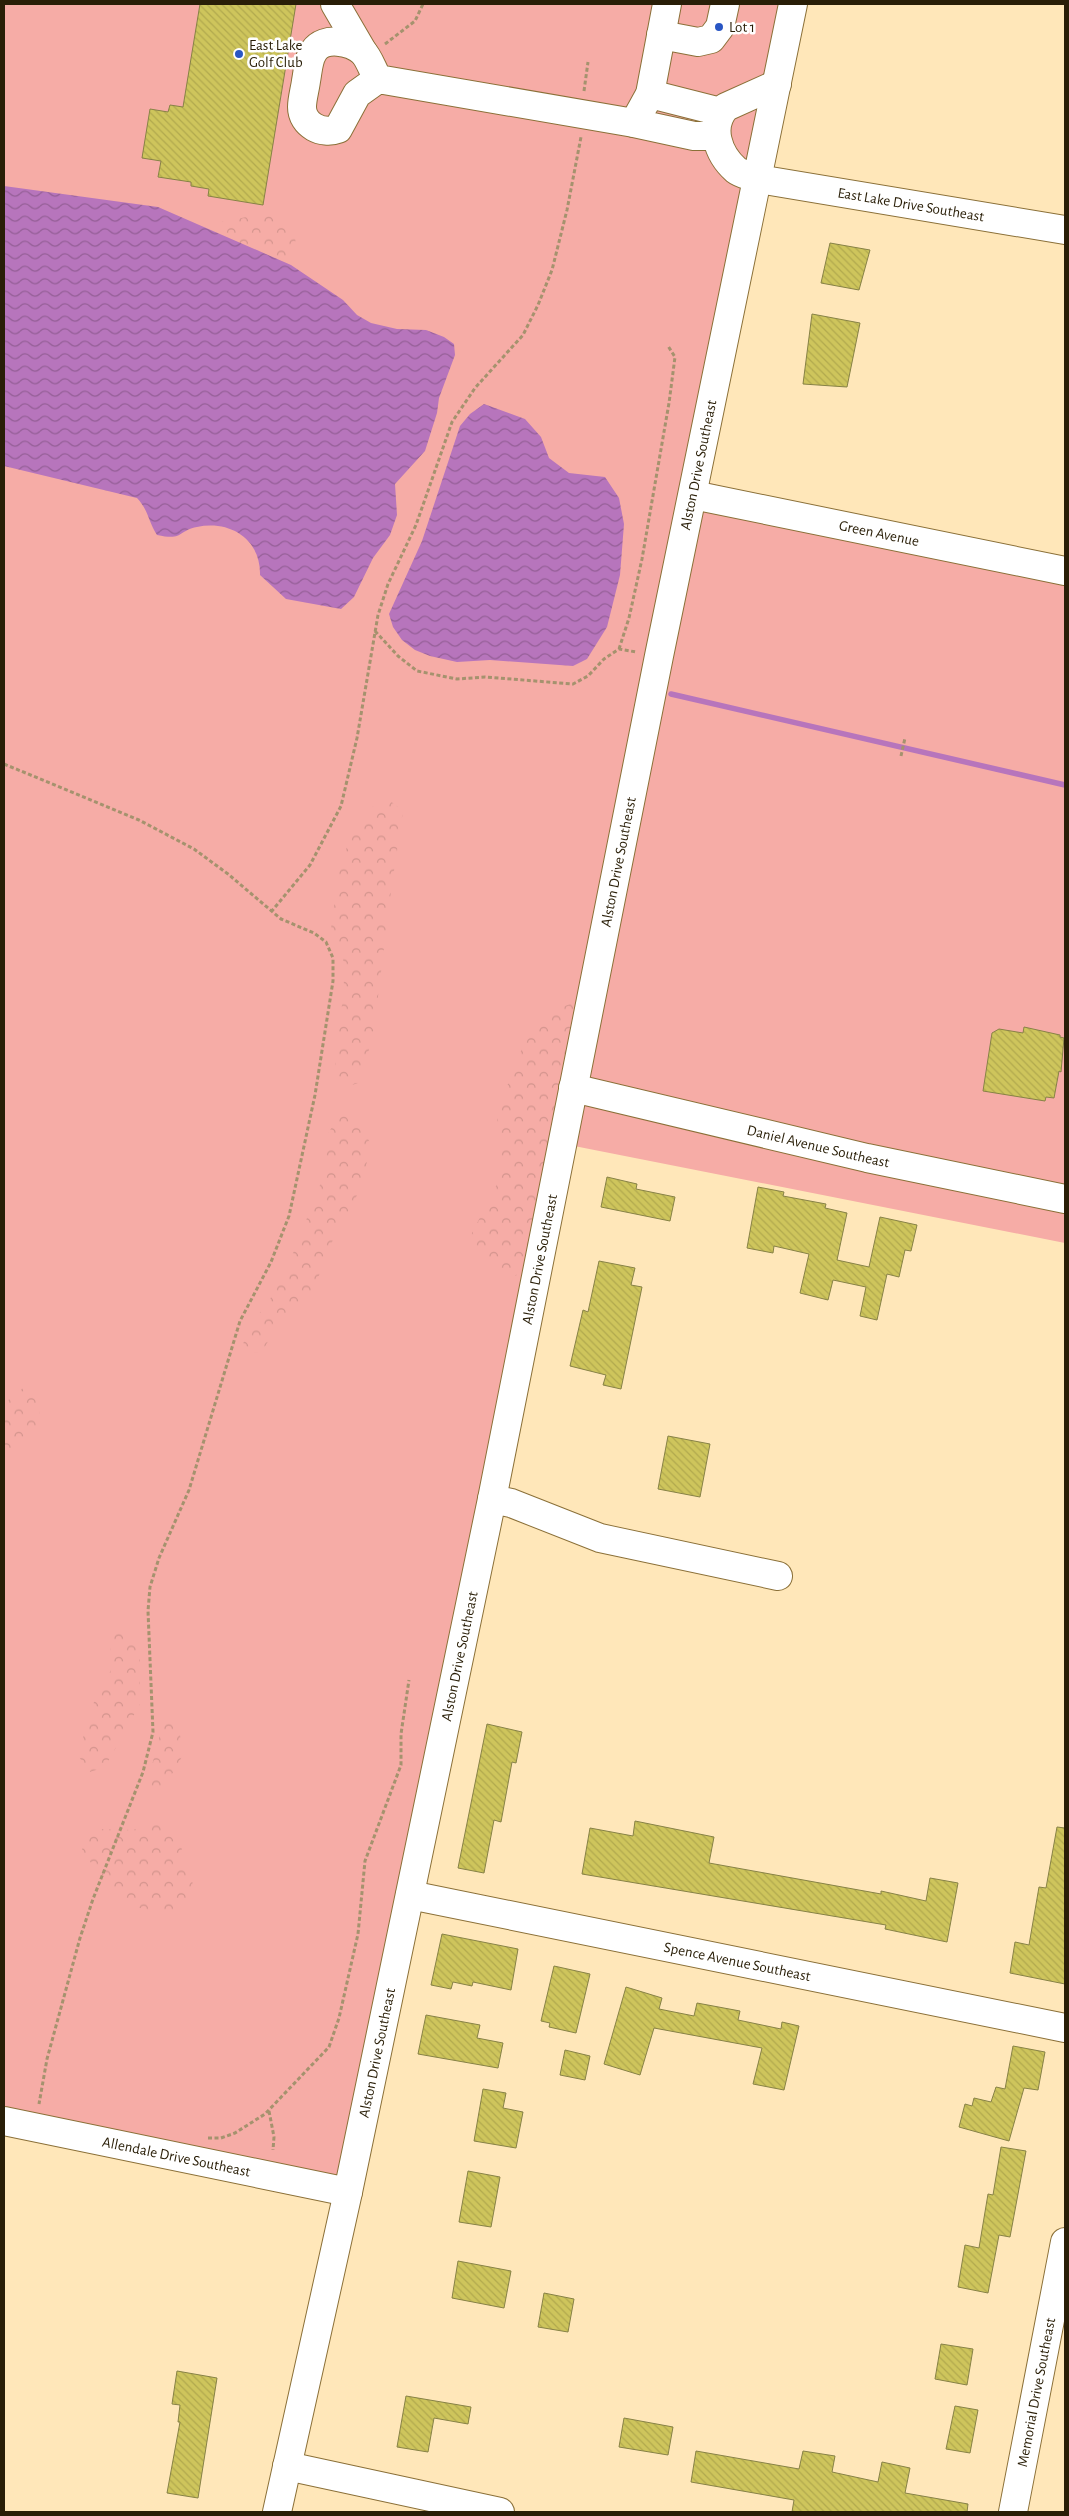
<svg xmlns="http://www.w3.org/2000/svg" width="1069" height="2516" viewBox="0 0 1069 2516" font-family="'Alegreya Sans',sans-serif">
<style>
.green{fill:#f6aca6}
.forest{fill:url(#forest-crowns)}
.water{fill:url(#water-waves)}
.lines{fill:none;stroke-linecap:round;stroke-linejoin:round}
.stream{stroke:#b775bc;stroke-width:5.5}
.building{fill:url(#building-back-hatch);stroke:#878246}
.minor-casing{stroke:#8b7038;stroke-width:30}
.major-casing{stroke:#8b7038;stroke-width:30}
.path{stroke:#a5926e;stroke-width:3;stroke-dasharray:4 2.5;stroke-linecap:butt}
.minor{stroke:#fff;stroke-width:28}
.major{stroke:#fff;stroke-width:28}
.poi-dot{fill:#2956c4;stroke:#fff;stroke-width:2}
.labels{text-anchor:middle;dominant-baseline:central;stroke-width:5;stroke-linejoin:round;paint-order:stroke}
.poi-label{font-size:15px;fill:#291e07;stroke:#fff;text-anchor:start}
.street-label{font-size:15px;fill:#291e07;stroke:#fff}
</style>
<defs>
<pattern id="forest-crowns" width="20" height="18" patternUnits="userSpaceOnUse" patternTransform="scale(1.25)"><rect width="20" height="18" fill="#f6aca6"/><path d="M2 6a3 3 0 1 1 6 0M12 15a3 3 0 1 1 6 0" fill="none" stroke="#d3948d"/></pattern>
<pattern id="water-waves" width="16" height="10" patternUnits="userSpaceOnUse" patternTransform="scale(1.25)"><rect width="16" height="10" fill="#b775bc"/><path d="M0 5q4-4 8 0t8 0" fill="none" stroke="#955f97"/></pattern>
<pattern id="building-back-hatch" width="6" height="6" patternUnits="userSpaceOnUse" patternTransform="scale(1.25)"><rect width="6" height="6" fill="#cec55c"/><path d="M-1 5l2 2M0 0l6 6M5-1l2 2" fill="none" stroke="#b1a94e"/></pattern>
</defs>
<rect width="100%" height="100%" fill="#ffe7b9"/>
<path class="green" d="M 4,4 L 789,4 L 341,2195 L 4,2124 Z
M 697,480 L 1065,571 L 1065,1243 L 559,1143 Z"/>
<path class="forest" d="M 279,211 C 294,228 299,234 293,257 L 261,268 L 215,237 L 220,222 Z
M 389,800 L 403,811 L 391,891 L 374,1029 L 361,1082 L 343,1088 L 335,1063 L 344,988 L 343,952 L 331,928 L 339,873 L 349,840 L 372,807 Z
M 573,1003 L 574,1028 L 529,1245 L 516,1276 L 506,1276 L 468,1241 L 501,1176 L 497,1112 L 524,1043 L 548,1012 Z
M 340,1114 L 356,1119 L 371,1144 L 361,1188 L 334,1237 L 313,1291 L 277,1325 L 262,1352 L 248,1354 L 243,1344 L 252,1322 L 268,1303 L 290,1261 L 322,1180 L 327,1135 Z
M 24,1387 L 35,1389 C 48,1424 30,1437 8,1460 L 4,1457 L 4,1409 L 6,1402 Z
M 121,1630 L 135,1633 L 140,1645 L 140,1704 L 105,1767 L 90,1772 L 79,1757 L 84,1733 L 94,1702 L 110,1672 L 111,1638 Z
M 171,1718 L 178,1721 L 183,1755 L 165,1786 L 153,1791 L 148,1781 L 162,1726 Z
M 154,1822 L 176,1831 L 197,1897 L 174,1915 C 159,1913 124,1906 114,1896 C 103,1884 93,1864 82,1850 L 86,1836 L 98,1829 L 133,1830 Z"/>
<path class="water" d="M 4,186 L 158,207 L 291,265 L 343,300 L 357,315 L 371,323 L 397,329 L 426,330 L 444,337 L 454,344 L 455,355 L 439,398 L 437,413 L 425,451 L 395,484 L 397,515 L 390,535 L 373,558 L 354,597 L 341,609 L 286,599 L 260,575 C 261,540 231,520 197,527 C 177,531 184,541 157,535 C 148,521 149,511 137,498 L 4,466 Z
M 484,404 L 525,419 L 541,437 L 549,458 L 569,473 L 605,477 L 619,498 L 624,524 L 620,575 L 607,627 L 587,659 L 573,666 L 490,660 L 457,662 L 430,656 L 415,650 L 402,640 L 393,627 L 389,614 L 422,541 L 460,426 L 470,414 Z"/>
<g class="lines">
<path class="stream" d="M 671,694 L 1065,785"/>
</g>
<path class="building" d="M 200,4 L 296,4 L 263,205 L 208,196 L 209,189 L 191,186 L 191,182 L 158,177 L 161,161 L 142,158 L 150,109 L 168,112 L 170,105 L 183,107 Z
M 830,243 L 870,250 L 859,290 L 821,283 Z
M 812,314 L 860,323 L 847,387 L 803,384 Z
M 1024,1027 L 1060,1035 L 1060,1037 L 1064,1038 L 1061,1072 L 1059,1071 L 1054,1098 L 1046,1097 L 1045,1101 L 983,1091 L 992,1033 L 999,1029 L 1023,1033 Z
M 607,1177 L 637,1184 L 636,1189 L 675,1197 L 670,1221 L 601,1207 Z
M 758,1187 L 784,1192 L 783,1196 L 826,1204 L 825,1208 L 847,1213 L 837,1260 L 869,1267 L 880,1217 L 917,1225 L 911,1251 L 905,1250 L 899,1277 L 887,1274 L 877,1320 L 860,1316 L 866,1287 L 833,1280 L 828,1300 L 800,1293 L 809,1254 L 774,1246 L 773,1253 L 747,1248 Z
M 599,1261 L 635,1268 L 631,1285 L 642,1287 L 621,1389 L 603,1385 L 606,1375 L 570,1366 L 583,1310 L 588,1312 Z
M 668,1436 L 710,1444 L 700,1497 L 658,1489 Z
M 487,1724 L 522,1732 L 516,1763 L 512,1762 L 501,1822 L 494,1820 L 484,1873 L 458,1868 Z
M 635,1821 L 714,1837 L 709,1863 L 881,1894 L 881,1891 L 926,1901 L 930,1878 L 958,1883 L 947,1942 L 885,1929 L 886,1925 L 582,1874 L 590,1828 L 633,1836 Z
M 1057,1827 L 1065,1828 L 1065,1984 L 1010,1973 L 1015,1942 L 1029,1945 L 1039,1887 L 1046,1888 Z
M 442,1934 L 518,1949 L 511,1990 L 473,1982 L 472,1986 L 453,1982 L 451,1989 L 431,1985 Z
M 554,1966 L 590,1974 L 576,2033 L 549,2027 L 550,2023 L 541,2021 Z
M 626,1987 L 662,1998 L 659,2009 L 694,2016 L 697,2003 L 740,2011 L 738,2020 L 781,2029 L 782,2022 L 799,2026 L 784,2090 L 753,2084 L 762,2048 L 654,2028 L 640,2075 L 604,2064 Z
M 426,2015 L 480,2025 L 477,2038 L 503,2043 L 498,2068 L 418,2054 Z
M 1013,2046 L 1045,2052 L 1038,2090 L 1024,2088 L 1009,2141 L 959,2127 L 965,2104 L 972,2106 L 974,2098 L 991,2102 L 996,2087 L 1005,2089 Z
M 565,2050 L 590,2056 L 585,2080 L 560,2075 Z
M 483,2089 L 506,2093 L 503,2108 L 523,2112 L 516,2148 L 474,2141 Z
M 1001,2147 L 1026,2151 L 1010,2237 L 999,2235 L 988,2293 L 958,2287 L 965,2245 L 979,2248 L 988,2194 L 993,2195 Z
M 468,2171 L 500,2177 L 491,2227 L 459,2222 Z
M 458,2261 L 511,2271 L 504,2308 L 452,2298 Z
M 544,2293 L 574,2299 L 568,2332 L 538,2327 Z
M 941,2344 L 973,2349 L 967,2385 L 935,2379 Z
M 177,2371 L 217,2378 L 198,2498 L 167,2493 L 180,2422 L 178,2422 L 180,2405 L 172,2404 Z
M 406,2396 L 471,2407 L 468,2424 L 434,2418 L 428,2452 L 397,2447 Z
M 955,2406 L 978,2410 L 970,2453 L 946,2449 Z
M 624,2418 L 673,2427 L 668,2455 L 619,2447 Z
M 696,2451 L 799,2469 L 803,2451 L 835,2456 L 832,2472 L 878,2482 L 882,2462 L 910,2468 L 905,2493 L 968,2504 L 967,2512 L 792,2512 L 794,2500 L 691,2482 Z"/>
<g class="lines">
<defs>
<g id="minor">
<path d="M 335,4 L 363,52"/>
<path d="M 661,35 L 698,42 L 711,39 L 720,27 L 725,4"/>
<path d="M 378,79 C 373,71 369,58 363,52 C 351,41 324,36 314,51 C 308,59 308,71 306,81 C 305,89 302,99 302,107 C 302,125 322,135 338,129 L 357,94 L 378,79 L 634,123 L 694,136 L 715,136"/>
<path id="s1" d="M 777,84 L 726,107 C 708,126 718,154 736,170 C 741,174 751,176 758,179 L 1065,230"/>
<path d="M 650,94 L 721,112"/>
<path d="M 634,123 L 650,94 L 667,4"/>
<path id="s2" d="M 693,495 L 1065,571"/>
<path id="s3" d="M 573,1088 L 867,1158 L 1065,1199"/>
<path d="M 492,1499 L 511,1503 L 600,1538 L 778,1576"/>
<path id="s4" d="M 410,1895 L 1065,2028"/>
<path id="s5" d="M 4,2121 L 348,2192"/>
<path d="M 287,2466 L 500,2512"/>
<path id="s6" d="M 277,2512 L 348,2192 L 492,1499 L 659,656 L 793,4"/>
</g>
<g id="major">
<path id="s7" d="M 1013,2512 L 1065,2242"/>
</g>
</defs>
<use href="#minor" class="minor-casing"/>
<use href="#major" class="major-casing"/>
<path class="path" d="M 385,44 L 415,21 L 423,4
M 584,91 L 588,62
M 375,631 L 398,656 L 417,671 L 457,679 L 485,677 L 573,684 L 588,676 L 604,659 L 619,649 L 636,652
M 619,649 L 629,618 L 642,559 L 669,403 L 675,357 L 668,346
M 901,756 L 905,738
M 4,764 L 139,820 L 194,849 L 228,874 L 281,919 L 314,933 L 326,942 L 333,958 L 333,981 L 315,1095 L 289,1216 L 271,1262 L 240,1321 L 189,1490 L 159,1558 L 150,1587 L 148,1611 L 153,1732 L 143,1772 L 93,1899 L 80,1938 L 47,2059 L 39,2104
M 271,912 L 310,865 L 341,806 L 357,738 L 378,615 L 388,584 L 416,525 L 452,422 L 475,388 L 523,335 L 538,305 L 552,270 L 567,210 L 581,137
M 269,2111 L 274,2137 L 273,2150
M 208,2138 L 221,2138 L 235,2133 L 265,2114 L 329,2047 L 339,2018 L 358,1934 L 365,1861 L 401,1765 L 401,1734 L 409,1680"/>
<use href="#minor" class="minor"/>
<use href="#major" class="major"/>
</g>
<g class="poi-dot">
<circle cx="719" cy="27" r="5"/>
<circle cx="239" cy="54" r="5"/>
</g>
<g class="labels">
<g class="poi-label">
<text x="729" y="27">Lot 1</text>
<text x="249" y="45">East Lake<tspan x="249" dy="17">Golf Club</tspan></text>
</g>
<g class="street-label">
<text stroke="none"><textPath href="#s1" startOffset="306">East Lake Drive Southeast</textPath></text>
<text stroke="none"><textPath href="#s6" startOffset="2090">Alston Drive Southeast</textPath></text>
<text stroke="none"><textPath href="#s2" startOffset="190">Green Avenue</textPath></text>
<text stroke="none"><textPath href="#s6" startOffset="1685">Alston Drive Southeast</textPath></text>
<text stroke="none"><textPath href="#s3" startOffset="252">Daniel Avenue Southeast</textPath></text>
<text stroke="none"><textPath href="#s6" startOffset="1280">Alston Drive Southeast</textPath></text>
<text stroke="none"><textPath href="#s6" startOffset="875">Alston Drive Southeast</textPath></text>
<text stroke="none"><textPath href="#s4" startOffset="334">Spence Avenue Southeast</textPath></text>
<text stroke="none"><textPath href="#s6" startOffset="470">Alston Drive Southeast</textPath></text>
<text stroke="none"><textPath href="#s5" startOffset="176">Allendale Drive Southeast</textPath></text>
<text stroke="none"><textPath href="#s7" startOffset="122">Memorial Drive Southeast</textPath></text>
</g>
</g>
<rect width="1069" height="2516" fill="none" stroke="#291e07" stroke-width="10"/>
</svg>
